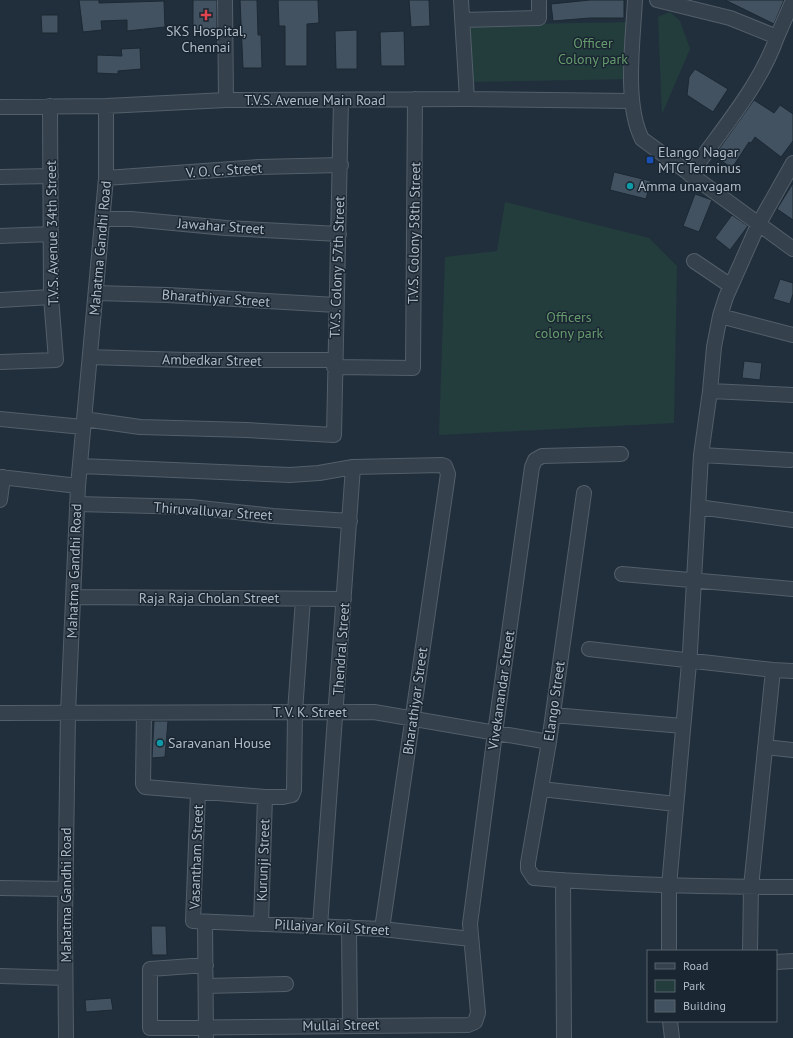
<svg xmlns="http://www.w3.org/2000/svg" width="793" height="1038" viewBox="0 0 793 1038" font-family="'PT Sans',sans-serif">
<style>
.green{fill:#233d3d}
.building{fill:#425261;stroke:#1c2833}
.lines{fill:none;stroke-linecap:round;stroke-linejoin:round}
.minor-casing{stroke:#535f6a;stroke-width:16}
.minor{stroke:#35414c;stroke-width:14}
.health-dot{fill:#e0444e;stroke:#1a2631;stroke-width:1.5}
.transit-dot{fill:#1a4fb4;stroke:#1a2631;stroke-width:1.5}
.culture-dot{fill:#0f9aa8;stroke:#1a2631;stroke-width:1.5}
.labels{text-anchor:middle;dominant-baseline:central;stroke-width:3;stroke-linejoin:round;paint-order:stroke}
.poi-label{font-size:14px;fill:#b0bcc8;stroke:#1a2631;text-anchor:start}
.park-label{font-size:14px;fill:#669b6d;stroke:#1a2631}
.street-label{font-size:14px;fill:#b0bcc8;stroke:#1a2631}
</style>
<rect width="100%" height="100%" fill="#212f3c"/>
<path class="green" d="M 670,12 L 680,21 L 690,49 L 662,114 L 658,17 Z
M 634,22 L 635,79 L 472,82 L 468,25 Z
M 505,202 L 649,238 L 677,266 L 674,423 L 439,435 L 445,257 L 497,251 Z"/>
<path class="building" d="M 79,0 L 99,0 L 99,3 L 164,1 L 165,27 L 127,31 L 127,20 L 101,21 L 102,30 L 83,32 Z
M 193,0 L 217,0 L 217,32 L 193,32 Z
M 240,0 L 257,0 L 258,35 L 261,35 L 262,68 L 243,68 Z
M 278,0 L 318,0 L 319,23 L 307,24 L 307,66 L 285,66 L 285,26 L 279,26 Z
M 409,0 L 429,0 L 430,26 L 411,27 Z
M 590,0 L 624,0 L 624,18 L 590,18 L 553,21 L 551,4 Z
M 725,0 L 784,0 L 774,24 Z
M 41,15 L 58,15 L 58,33 L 42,33 Z
M 357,30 L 357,69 L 336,69 L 335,31 Z
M 404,31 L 405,66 L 381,66 L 380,32 Z
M 140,48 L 141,69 L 118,71 L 118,74 L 97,73 L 97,55 L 122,56 L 121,49 Z
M 695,69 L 728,89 L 713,112 L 687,95 L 689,77 Z
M 754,100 L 774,113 L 780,105 L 793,114 L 793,141 L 781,157 L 755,137 L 751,143 L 749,142 L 732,168 L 714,156 Z
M 614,172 L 651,181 L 646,199 L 610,190 Z
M 793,183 L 793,220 L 777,209 Z
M 695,194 L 712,200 L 699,232 L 683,226 Z
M 732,215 L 748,226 L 730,250 L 715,238 Z
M 780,279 L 793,283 L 793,294 L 790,304 L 773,299 Z
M 744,361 L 762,363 L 760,380 L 742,378 Z
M 154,721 L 168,721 L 165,757 L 152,758 Z
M 151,926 L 166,926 L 167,955 L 152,955 Z
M 111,998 L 113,1010 L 86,1012 L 85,1000 Z"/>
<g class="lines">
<defs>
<path id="minor" d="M 225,0 L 226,100
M 461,0 L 467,99
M 635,0 C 633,40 624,104 642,139 L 793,249
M 657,0 L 730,18 L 777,37 L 793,0
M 462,20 L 539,18 L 539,0
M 0,107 L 106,106 L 226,100 L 467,99 L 631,101
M 690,175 C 720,131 759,88 777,37
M 0,177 L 51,176
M 106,178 L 259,167 L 341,165
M 103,219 L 131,219 L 226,228 L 339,234
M 0,236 L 51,234
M 694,261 L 731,286
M 96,293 L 167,295 L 336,305
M 0,300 L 51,297
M 720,316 L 793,335
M 90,357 L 186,360 L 334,360
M 0,362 L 56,360 L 51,297 L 50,106
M 334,367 L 413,368 L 415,99
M 710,391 L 793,395
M 0,419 L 83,427
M 84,419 L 140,427 L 247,430 L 334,435 L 341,100
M 701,455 L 790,460
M 80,466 L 290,475 L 319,473 L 353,467 L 442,465 L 445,466 L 448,474 L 382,929
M 0,477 L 78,486
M 584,493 L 549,742 L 528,863 L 528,869 L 534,878 C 620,885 707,887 793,887
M 0,500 L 3,477
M 77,504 L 191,507 L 273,516 L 350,521
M 698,507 L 793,520
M 622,574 L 793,589
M 73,597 L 344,599
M 589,649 L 773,670
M 0,713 L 374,712 L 549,742
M 144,713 L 143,784 L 145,787 L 265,797 L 283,797 L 292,795 L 294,790 L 295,712 L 303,599
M 553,715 L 683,726
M 765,747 L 793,750
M 541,789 L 676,804
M 198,792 L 193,921 L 382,929 L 471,939
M 563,880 L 564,1038
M 0,888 L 66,889
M 205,922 L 206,1038
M 261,924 L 265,797
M 320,926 L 353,467
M 349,927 L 350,1025
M 669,951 L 669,886 L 690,652 L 701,455 L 710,391 L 714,347 L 720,316 L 726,297 L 758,225 L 793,163
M 750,951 L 751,887 L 773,670 L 793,671
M 776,962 L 793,961
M 206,965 L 150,969 L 150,1028 L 468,1025 L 475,1022 L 478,1013 L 470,924 L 495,733 L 532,467 L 535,460 L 542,456 L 621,454
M 0,976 L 65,978
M 206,986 L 286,984
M 670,1021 L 672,1038
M 66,1038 L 65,924 L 68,713 L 78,486 L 106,178 L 106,106"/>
</defs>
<use href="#minor" class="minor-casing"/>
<use href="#minor" class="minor"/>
</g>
<path class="health-dot" d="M204 9h4v4h4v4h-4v4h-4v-4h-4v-4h4z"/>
<rect class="transit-dot" x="646" y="156" width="8" height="8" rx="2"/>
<g class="culture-dot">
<circle cx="630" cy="186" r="4"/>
<circle cx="160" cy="743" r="4"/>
</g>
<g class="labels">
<g class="poi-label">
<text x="206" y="31" text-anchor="middle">SKS Hospital,<tspan x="206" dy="16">Chennai</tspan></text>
<text x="658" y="152">Elango Nagar<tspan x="658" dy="16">MTC Terminus</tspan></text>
<text x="638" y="186">Amma unavagam</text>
<text x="168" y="743">Saravanan House</text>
</g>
<g class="park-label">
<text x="593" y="43">Officer<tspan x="593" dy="16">Colony park</tspan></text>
<text x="569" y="317">Officers<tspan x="569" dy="16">colony park</tspan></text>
</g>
<g class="street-label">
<text x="315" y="100">T.V.S. Avenue Main Road</text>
<text transform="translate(224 170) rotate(-4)">V. O. C. Street</text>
<text transform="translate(221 226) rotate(4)">Jawahar Street</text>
<text transform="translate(52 233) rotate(-91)">T.V.S. Avenue 34th Street</text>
<text transform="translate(414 233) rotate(-89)">T.V.S. Colony 58th Street</text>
<text transform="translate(100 248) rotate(-85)">Mahatma Gandhi Road</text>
<text transform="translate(337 267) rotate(-88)">T.V.S. Colony 57th Street</text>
<text transform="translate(216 298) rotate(4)">Bharathiyar Street</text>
<text transform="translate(212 360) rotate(1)">Ambedkar Street</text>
<text transform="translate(213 511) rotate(4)">Thiruvalluvar Street</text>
<text transform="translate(74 571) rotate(-88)">Mahatma Gandhi Road</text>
<text x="209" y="598">Raja Raja Cholan Street</text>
<text transform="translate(341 649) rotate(-86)">Thendral Street</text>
<text transform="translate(501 690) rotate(-82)">Vivekanandar Street</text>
<text transform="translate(415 701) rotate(-82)">Bharathiyar Street</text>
<text transform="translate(554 701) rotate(-82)">Elango Street</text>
<text x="310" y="712">T. V. K. Street</text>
<text transform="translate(196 857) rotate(-88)">Vasantham Street</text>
<text transform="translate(263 860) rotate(-88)">Kurunji Street</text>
<text transform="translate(66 895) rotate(-90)">Mahatma Gandhi Road</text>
<text transform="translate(332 927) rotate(3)">Pillaiyar Koil Street</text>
<text transform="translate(341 1025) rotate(-1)">Mullai Street</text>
</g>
</g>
<rect x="647" y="950" width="130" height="72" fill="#1a2631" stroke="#56626d"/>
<rect x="655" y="963" width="20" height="6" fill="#35414c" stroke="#56626d"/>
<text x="683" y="970" font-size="12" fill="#b0bcc8">Road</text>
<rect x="655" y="980" width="20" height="12" fill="#233d3d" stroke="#56626d"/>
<text x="683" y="990" font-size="12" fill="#b0bcc8">Park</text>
<rect x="655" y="1000" width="20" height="12" fill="#425261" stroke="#56626d"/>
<text x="683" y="1010" font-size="12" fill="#b0bcc8">Building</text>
</svg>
